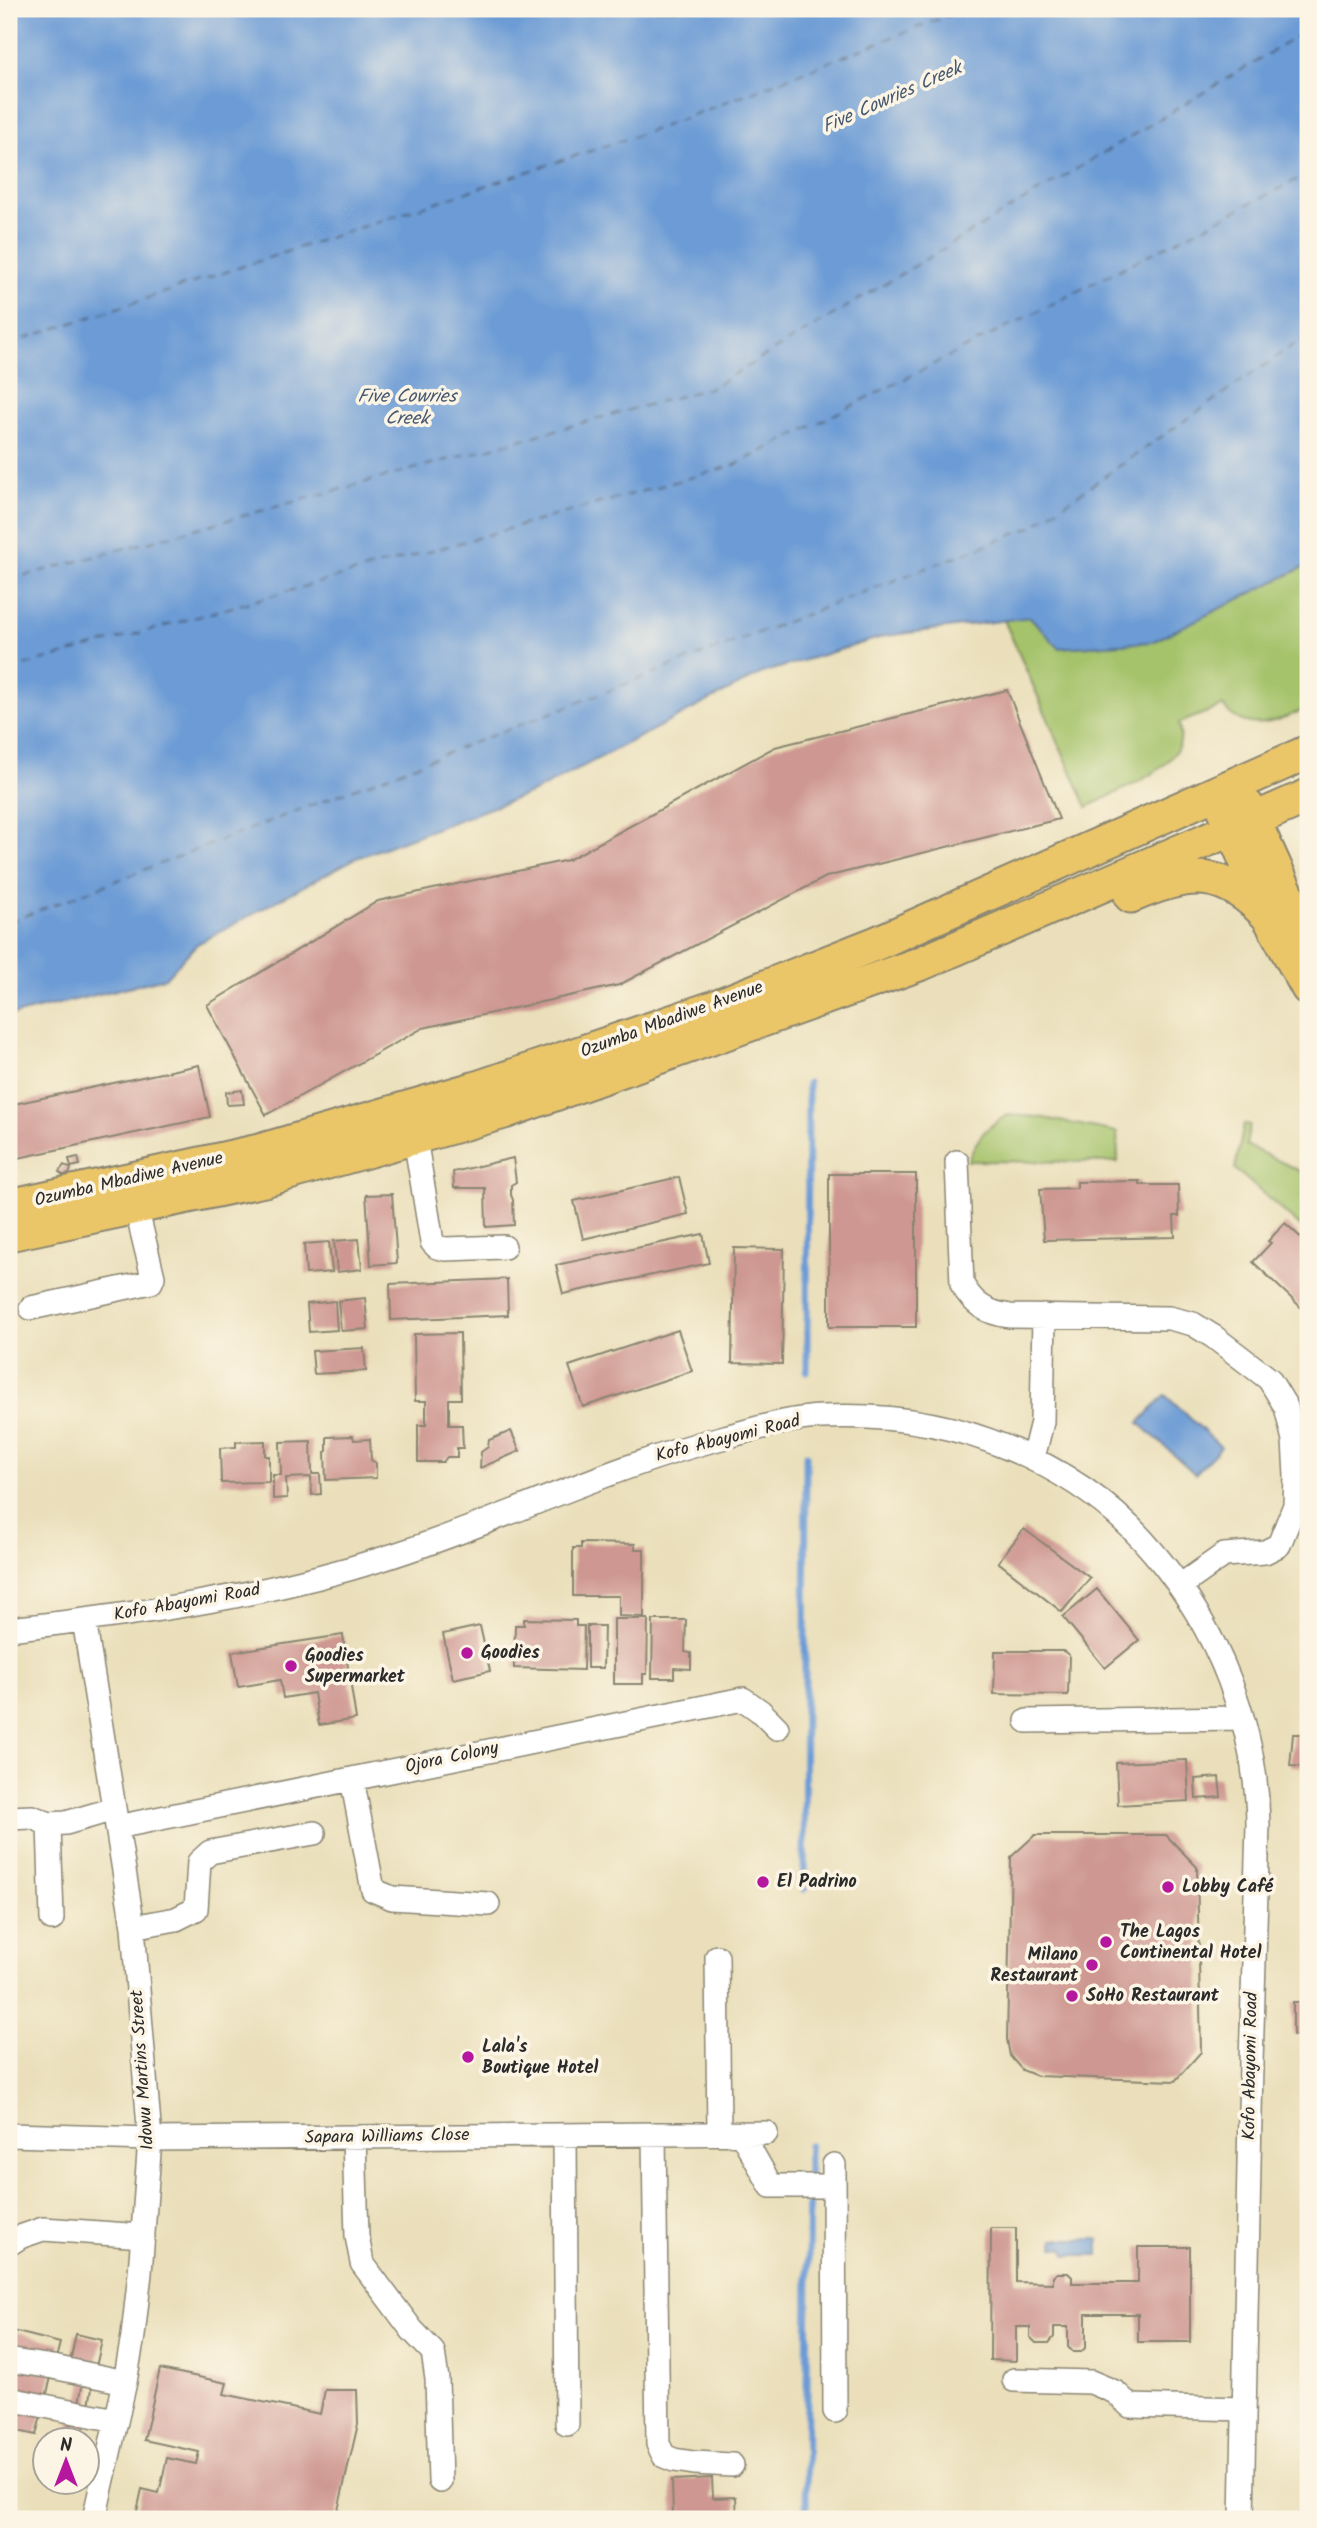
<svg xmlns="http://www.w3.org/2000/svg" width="1317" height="2528" viewBox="0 0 1317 2528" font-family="Kalam,sans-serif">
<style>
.green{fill:#a5c36b;stroke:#68774b;stroke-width:2}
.water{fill:#6c9bd5;stroke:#4c6380;stroke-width:2}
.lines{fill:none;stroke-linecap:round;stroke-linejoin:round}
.stream{stroke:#6c9bd5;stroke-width:7}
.ferry{stroke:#45586f;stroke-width:2;stroke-dasharray:9 7;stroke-linecap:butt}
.building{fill:#ce9791}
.minor-casing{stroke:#8a8572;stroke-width:26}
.highway-casing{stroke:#8a8572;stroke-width:37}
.minor{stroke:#fff;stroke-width:23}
.highway{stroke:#ebc669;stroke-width:33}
.poi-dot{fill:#b5179e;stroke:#fcf5e5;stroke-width:2.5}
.labels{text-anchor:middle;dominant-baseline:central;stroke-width:7;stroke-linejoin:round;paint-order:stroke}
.street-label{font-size:18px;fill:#2b2b2b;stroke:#fcf5e5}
.poi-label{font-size:18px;font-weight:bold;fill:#2b2b2b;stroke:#fcf5e5;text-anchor:start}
.water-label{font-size:19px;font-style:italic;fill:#45586f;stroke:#fcf5e5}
</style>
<rect width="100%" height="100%" fill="#fcf5e5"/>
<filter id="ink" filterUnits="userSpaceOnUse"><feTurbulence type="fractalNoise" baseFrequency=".0143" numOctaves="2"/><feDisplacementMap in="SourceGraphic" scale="14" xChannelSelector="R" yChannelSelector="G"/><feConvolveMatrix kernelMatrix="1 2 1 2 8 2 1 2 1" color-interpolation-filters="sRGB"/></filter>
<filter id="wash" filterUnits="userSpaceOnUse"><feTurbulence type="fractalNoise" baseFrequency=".00686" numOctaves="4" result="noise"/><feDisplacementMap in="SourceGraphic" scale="28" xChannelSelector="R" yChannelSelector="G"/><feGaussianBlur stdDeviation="1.57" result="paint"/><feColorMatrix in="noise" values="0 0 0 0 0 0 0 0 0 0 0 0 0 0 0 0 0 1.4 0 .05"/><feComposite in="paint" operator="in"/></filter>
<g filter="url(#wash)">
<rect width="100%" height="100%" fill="#eadfba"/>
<path class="green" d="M 1308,565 L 1308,708 C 1279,720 1247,737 1223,706 L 1179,723 C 1180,731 1182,738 1179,745 C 1168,774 1113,793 1087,807 L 1004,620 L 1030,617 L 1152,642 Z
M 1008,1115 L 1039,1117 L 1117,1132 L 1118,1162 L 968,1161 C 977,1138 985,1127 1008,1115 Z
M 1244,1124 L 1250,1125 L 1246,1145 L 1308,1175 L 1308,1233 L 1235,1169 Z"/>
<path class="water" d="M 9,9 L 1308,9 L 1308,565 L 1152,642 L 1059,648 L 1030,617 L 886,636 L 762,673 L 536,791 L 354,859 L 197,944 L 165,978 L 9,1016 Z
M 1165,1395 L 1221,1447 L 1195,1474 L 1139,1423 Z
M 1054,2239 L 1099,2239 L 1099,2255 L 1067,2255 L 1063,2248 L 1054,2247 Z"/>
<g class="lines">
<path class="stream" d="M 807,1371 L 808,1083
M 804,1889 L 806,1455
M 806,2519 L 809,2145"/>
<path class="ferry" d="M 9,344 L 659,128 L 965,9
M 9,580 L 713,387 L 1308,30
M 9,670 L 735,465 L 1308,174
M 9,922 L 1030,528 L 1308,335"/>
</g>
<g id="blocks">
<path class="building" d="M 1007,690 L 1059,819 L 826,877 L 619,985 L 423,1028 L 266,1115 L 207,1005 L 378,901 L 568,860 L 775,747 Z
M 199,1065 L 210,1117 L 9,1160 L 9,1105 Z
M 242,1090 L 244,1104 L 227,1105 L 226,1092 Z
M 78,1157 L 80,1165 L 71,1167 L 69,1159 Z
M 513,1158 L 516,1182 L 511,1185 L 511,1195 L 513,1200 L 514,1225 L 486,1227 L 485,1188 L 454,1188 L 453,1172 Z
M 64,1165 L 71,1169 L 69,1174 L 63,1175 L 59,1172 Z
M 829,1174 L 916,1174 L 916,1327 L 829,1327 Z
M 679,1177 L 688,1214 L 583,1239 L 574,1201 Z
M 1140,1181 L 1140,1185 L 1178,1185 L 1179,1216 L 1174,1216 L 1175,1237 L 1044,1240 L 1040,1189 L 1077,1188 L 1077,1182 Z
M 392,1194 L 397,1263 L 371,1265 L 366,1195 Z
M 1285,1223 L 1308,1244 L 1308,1314 L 1253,1262 L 1271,1243 L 1268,1241 Z
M 703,1234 L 709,1263 L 563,1294 L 556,1265 Z
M 359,1239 L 362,1269 L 337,1272 L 334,1241 Z
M 329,1242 L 332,1272 L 306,1274 L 304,1244 Z
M 734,1248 L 784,1249 L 782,1364 L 732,1363 Z
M 507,1279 L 508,1315 L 391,1320 L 390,1284 Z
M 365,1298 L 368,1329 L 341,1331 L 338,1301 Z
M 335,1301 L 337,1330 L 309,1332 L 307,1304 Z
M 678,1330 L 692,1371 L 583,1407 L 569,1366 Z
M 460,1333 L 461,1399 L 449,1399 L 449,1425 L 462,1425 L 463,1448 L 457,1448 L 457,1457 L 447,1457 L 443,1462 L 418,1462 L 418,1425 L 426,1425 L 426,1401 L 415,1401 L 414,1334 Z
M 364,1348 L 366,1371 L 314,1374 L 312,1351 Z
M 511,1431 L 520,1451 L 480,1468 L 481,1452 L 488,1447 L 489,1440 Z
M 353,1436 L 354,1440 L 370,1439 L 371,1460 L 376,1463 L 376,1478 L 326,1480 L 325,1452 L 327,1451 L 327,1437 Z
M 265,1441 L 265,1456 L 269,1456 L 269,1482 L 221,1483 L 220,1448 L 236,1447 L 236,1442 Z
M 311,1441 L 312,1474 L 320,1474 L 321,1494 L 312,1495 L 311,1477 L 286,1478 L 287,1498 L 273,1499 L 273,1475 L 281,1475 L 280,1442 Z
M 1024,1529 L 1090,1578 L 1062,1612 L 998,1562 Z
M 581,1543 L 635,1544 L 635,1549 L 644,1549 L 644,1617 L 619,1616 L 619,1596 L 573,1596 L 573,1548 L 581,1548 Z
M 1097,1589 L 1139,1640 L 1105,1668 L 1063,1617 Z
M 524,1619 L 576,1620 L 576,1626 L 584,1626 L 583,1670 L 514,1668 L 515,1625 L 524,1625 Z
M 614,1619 L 648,1619 L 647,1674 L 643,1674 L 643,1684 L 614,1684 Z
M 653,1620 L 686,1620 L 685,1652 L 691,1653 L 691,1669 L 674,1668 L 674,1678 L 652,1678 Z
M 480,1626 L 490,1671 L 453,1679 L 443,1634 Z
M 587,1626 L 604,1626 L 603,1668 L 587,1668 Z
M 343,1635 L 356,1719 L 319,1725 L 314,1693 L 283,1698 L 280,1680 L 238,1687 L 232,1652 Z
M 995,1651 L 1063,1651 L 1069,1655 L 1068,1695 L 994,1694 Z
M 1306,1700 L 1308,1700 L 1308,1767 L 1290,1766 L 1293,1734 L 1305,1734 Z
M 1187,1760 L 1189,1801 L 1118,1805 L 1116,1763 Z
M 1219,1777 L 1221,1797 L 1196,1799 L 1195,1779 Z
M 1035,1835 L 1166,1835 L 1197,1867 L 1201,2052 L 1175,2081 L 1037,2076 L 1022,2070 L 1010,2056 L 1007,2039 L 1011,1857 Z
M 1293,2002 L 1308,2002 L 1308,2036 L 1293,2035 Z
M 991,2228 L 1016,2228 L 1016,2282 L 1053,2283 L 1053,2277 L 1057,2273 L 1068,2273 L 1072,2277 L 1072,2283 L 1138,2283 L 1138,2247 L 1190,2247 L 1190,2342 L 1138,2342 L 1138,2314 L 1086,2314 L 1086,2347 L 1081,2352 L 1073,2352 L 1068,2347 L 1068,2327 L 1054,2327 L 1054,2337 L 1049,2343 L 1036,2343 L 1030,2337 L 1030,2327 L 1016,2327 L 1016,2361 L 990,2360 Z
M 9,2330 L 60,2343 L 36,2435 L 9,2429 Z
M 76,2334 L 102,2340 L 96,2367 L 70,2362 Z
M 160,2369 L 227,2383 L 224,2394 L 320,2414 L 325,2390 L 357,2390 L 358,2424 L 336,2519 L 151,2519 L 136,2516 L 142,2489 L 159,2493 L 167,2458 L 196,2464 L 199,2452 L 144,2440 Z
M 83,2381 L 93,2383 L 89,2405 L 79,2403 Z
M 71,2419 L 85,2422 L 82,2440 L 67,2440 Z
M 712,2478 L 713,2498 L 736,2497 L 737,2519 L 673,2519 L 672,2480 Z"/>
</g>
</g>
<g filter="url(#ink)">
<use href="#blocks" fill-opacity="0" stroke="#8a8572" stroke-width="2"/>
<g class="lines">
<defs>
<path id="minor" d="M 415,1138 L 432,1242 L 437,1247 L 445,1249 L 504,1247
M 957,1162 L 962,1284 C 973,1304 986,1313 1010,1316 L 1169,1318 L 1193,1324 L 1214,1337 L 1269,1379 L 1286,1407 L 1294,1440 L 1296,1476 L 1295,1505 L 1279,1545 L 1265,1552 L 1224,1555 L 1180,1586
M 31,1308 L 151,1282 L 153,1277 L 136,1207
M 1033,1458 L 1042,1422 L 1044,1316
M 84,1620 L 133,1927 L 150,2139 L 140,2273 L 133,2336 L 125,2382 L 94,2519
M 9,1629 C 134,1615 261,1597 382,1559 C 498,1523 607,1467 725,1437 C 756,1429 790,1418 822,1417 C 885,1414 950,1423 1008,1448 C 1064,1471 1115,1506 1154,1553 C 1217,1627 1257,1726 1258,1824 L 1251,2064 L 1242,2519
M 1027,1721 L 1241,1718
M 352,1779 L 373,1890 L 392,1898 L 488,1904
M 9,1818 L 32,1817 L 49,1824 L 66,1823 L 114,1809
M 49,1824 L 52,1919
M 117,1827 L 743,1699 L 760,1711 L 777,1728
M 133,1927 L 176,1919 L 196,1909 L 199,1862 L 210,1852 L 314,1833
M 717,1957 L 719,2133
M 741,2133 L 771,2186 L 834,2186
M 654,2134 L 658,2444 L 664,2456 L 674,2460 L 694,2463 L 732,2465
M 9,2135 L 150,2139 L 766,2133
M 565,2135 L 567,2424
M 354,2137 L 357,2236 L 362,2263 L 412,2330 L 433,2352 L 437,2379 L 440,2481
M 834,2165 L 835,2411
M 9,2244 L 20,2237 L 43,2229 L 143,2236
M 9,2363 L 13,2361 L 53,2367 L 125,2382
M 1014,2380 L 1091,2382 L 1115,2392 L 1130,2406 L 1244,2409
M 9,2399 L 116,2420"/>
<path id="highway" d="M 1247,806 L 1308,940
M 1224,808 L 1269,917 L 1308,988
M 1131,896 C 1190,870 1224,868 1269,917
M 9,1206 L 259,1151 L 480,1087 L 710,1009 L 877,943 L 1308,752
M 9,1234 L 264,1180 L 504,1112 L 922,963 L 1308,796"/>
</defs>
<use href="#minor" class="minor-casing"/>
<use href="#highway" class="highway-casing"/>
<use href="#minor" class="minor"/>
<use href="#highway" class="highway"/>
</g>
</g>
<g class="poi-dot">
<circle cx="467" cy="1653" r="7"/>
<circle cx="291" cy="1666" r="7"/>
<circle cx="763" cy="1882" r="7"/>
<circle cx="1168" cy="1887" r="7"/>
<circle cx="1106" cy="1942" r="7"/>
<circle cx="1092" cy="1965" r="7"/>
<circle cx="1072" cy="1996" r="7"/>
<circle cx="468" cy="2057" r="7"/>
</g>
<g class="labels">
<g class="street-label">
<text transform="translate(672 1020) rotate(-20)">Ozumba Mbadiwe Avenue</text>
<text transform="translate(129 1180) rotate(-13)">Ozumba Mbadiwe Avenue</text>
<text transform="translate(728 1439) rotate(-14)">Kofo Abayomi Road</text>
<text transform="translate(187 1603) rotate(-10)">Kofo Abayomi Road</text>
<text transform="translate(452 1758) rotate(-12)">Ojora Colony</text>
<text transform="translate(1251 2066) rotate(-89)">Kofo Abayomi Road</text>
<text transform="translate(143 2070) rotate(-94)">Idowu Martins Street</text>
<text transform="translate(387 2137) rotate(-1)">Sapara Williams Close</text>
</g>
<g class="poi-label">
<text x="481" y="1653">Goodies</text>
<text x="305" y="1656">Goodies<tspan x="305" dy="21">Supermarket</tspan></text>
<text x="777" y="1882">El Padrino</text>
<text x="1182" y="1887">Lobby Café</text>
<text x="1120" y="1932">The Lagos<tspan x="1120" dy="21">Continental Hotel</tspan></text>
<text x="1078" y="1955" text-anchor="end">Milano<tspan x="1078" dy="21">Restaurant</tspan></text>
<text x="1086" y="1996">SoHo Restaurant</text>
<text x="482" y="2047">Lala's<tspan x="482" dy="21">Boutique Hotel</tspan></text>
</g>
<g class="water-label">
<text transform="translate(892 98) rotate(-24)">Five Cowries Creek</text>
<text x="407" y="397">Five Cowries<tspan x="407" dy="22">Creek</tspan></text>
</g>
</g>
<rect width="1317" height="2528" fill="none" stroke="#fcf5e5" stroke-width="35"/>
<g transform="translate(66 2461)"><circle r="33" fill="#fcf5e5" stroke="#a8a49b" stroke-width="2"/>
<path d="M0-5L12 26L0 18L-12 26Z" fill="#b5179e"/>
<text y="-10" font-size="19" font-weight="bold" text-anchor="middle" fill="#2b2b2b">N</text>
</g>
</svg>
